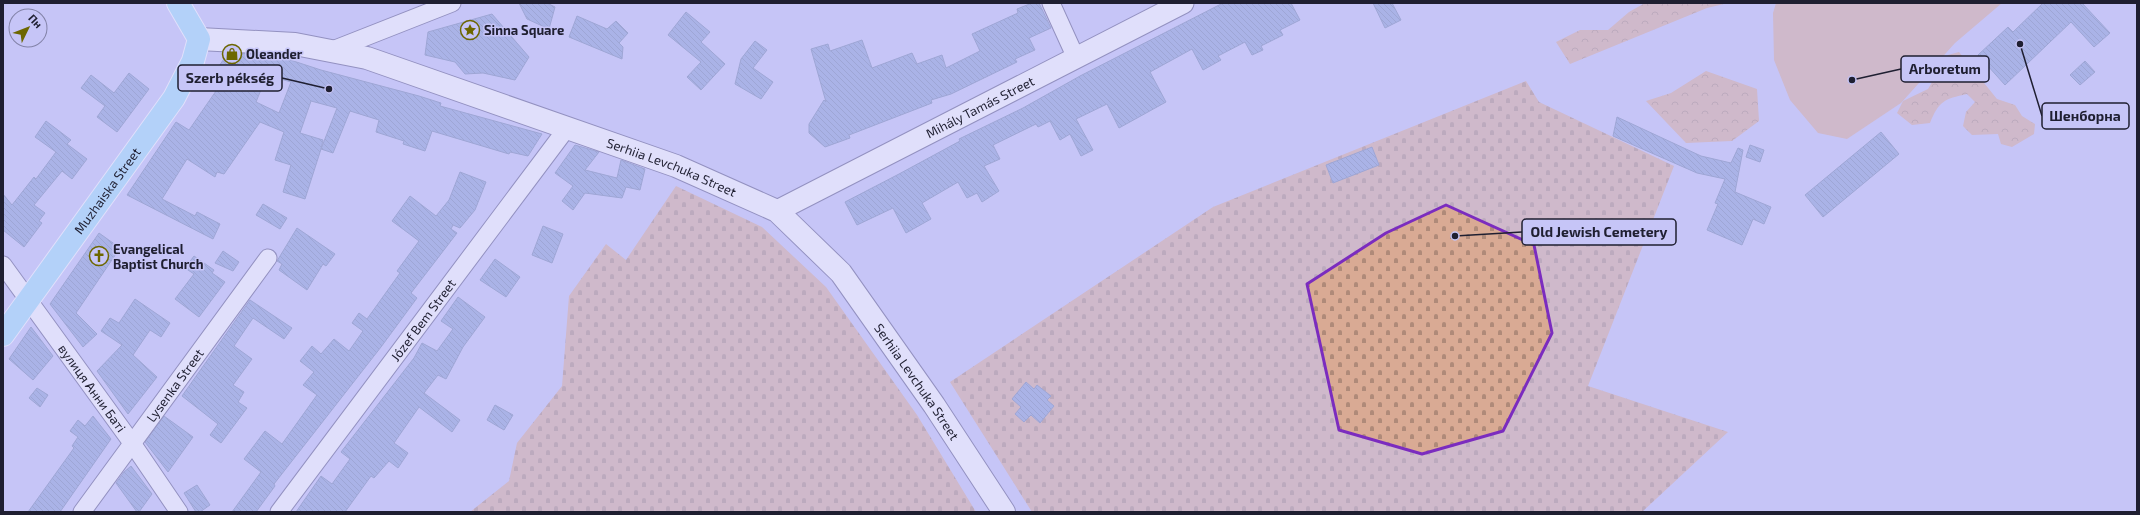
<svg xmlns="http://www.w3.org/2000/svg" width="2140" height="515" viewBox="0 0 2140 515" font-family="'Exo 2',sans-serif">
<style>
.green{fill:#d9aa94}
.forest{fill:url(#forest-crowns)}
.cemetery{fill:url(#cemetery-stones)}
.building{fill:url(#building-back-hatch);stroke:#6d81ab;fill-rule:evenodd}
.lines{fill:none;stroke-linecap:round;stroke-linejoin:round}
.minor-casing{stroke:#55537e;stroke-width:19}
.tertiary-casing{stroke:#55537e;stroke-width:23}
.secondary-casing{stroke:#55537e;stroke-width:24}
.trunk-casing{stroke:#fff;stroke-width:24}
.minor{stroke:#fff;stroke-width:17}
.tertiary{stroke:#fff;stroke-width:21}
.secondary{stroke:#fff;stroke-width:22}
.trunk{stroke:#9ce0fa;stroke-width:22}
.marked{fill:none;stroke:#7b2cbf;stroke-width:3;stroke-linejoin:round}
.labels{text-anchor:middle;dominant-baseline:central;stroke-width:3;stroke-linejoin:round;paint-order:stroke}
.poi-label{font-size:13px;font-weight:bold;fill:#1f1f31;stroke:#c6c5f7;text-anchor:start}
.street-label{font-size:13px;fill:#1f1f31;stroke:#c6c5f7}
.leader{fill:none;stroke:#1f1f31;stroke-width:1.5}
.callout-dot{fill:#1f1f31;stroke:#c6c5f7;stroke-width:1.5}
.callout{fill:#c6c5f7;stroke:#1f1f31;stroke-width:1.5}
.callout-label{font-size:14px;text-anchor:middle;font-weight:bold;fill:#1f1f31}
</style>
<defs>
<pattern id="forest-crowns" width="20" height="18" patternUnits="userSpaceOnUse"><rect width="20" height="18" fill="#d9aa94"/><path d="M2 6a3 3 0 1 1 6 0M12 15a3 3 0 1 1 6 0" fill="none" stroke="#af8a79"/></pattern>
<pattern id="cemetery-stones" width="16" height="16" patternUnits="userSpaceOnUse"><rect width="16" height="16" fill="#d9aa94"/><path d="M2 7V4a2 2 0 0 1 4 0v3zM10 15v-3a2 2 0 0 1 4 0v3z" fill="#af8a79"/></pattern>
<pattern id="building-back-hatch" width="6" height="6" patternUnits="userSpaceOnUse"><rect width="6" height="6" fill="#879ed2"/><path d="M-1 5l2 2M0 0l6 6M5-1l2 2" fill="none" stroke="#6e80ab"/></pattern>
</defs>
<rect width="100%" height="100%" fill="#c6c5f7"/>
<path class="green" d="M 1776,3 L 2002,3 L 1955,43 L 1901,103 L 1847,139 L 1818,133 L 1790,100 L 1774,60 L 1773,13 Z"/>
<path class="forest" d="M 1645,3 L 1728,3 L 1707,8 L 1570,64 L 1556,42 L 1580,30 L 1608,30 L 1629,12 Z
M 1959,52 L 1997,99 L 2015,105 L 2022,116 L 2035,124 L 2034,134 L 2012,147 L 2001,144 L 1998,134 L 1972,135 L 1963,126 L 1966,112 L 1975,102 L 1967,94 C 1944,99 1939,101 1930,123 L 1912,125 L 1897,113 L 1903,101 L 1928,89 L 1948,55 Z
M 1706,71 L 1757,89 L 1759,121 L 1732,141 L 1686,143 L 1646,101 L 1671,93 Z"/>
<path class="cemetery" d="M 1526,81 L 1539,102 L 1674,166 L 1588,386 L 1728,432 L 1642,512 L 1032,512 L 950,382 L 1213,207 Z
M 676,186 L 762,227 L 826,287 L 917,415 L 976,512 L 470,512 L 509,481 L 517,443 L 562,386 L 569,296 L 606,244 L 626,260 Z"/>
<path class="building" d="M 519,3 L 547,3 L 555,7 L 549,29 L 527,19 Z
M 1032,3 L 1039,3 L 1051,28 L 1029,38 L 1035,50 L 1015,59 L 1017,62 L 951,94 L 931,100 L 932,103 L 849,135 L 850,138 L 825,147 L 809,133 L 809,124 L 824,100 L 826,102 L 811,49 L 828,44 L 830,51 L 862,40 L 872,68 L 912,53 L 917,64 L 942,55 L 946,68 L 980,51 L 972,34 L 1018,13 L 1017,9 Z
M 1223,3 L 1291,3 L 1300,20 L 1280,30 L 1283,35 L 1261,46 L 1263,50 L 1252,55 L 1245,42 L 1218,56 L 1221,60 L 1203,70 L 1192,49 L 1150,72 L 1166,102 L 1119,128 L 1107,104 L 1076,119 L 1093,150 L 1081,156 L 1070,134 L 1060,140 L 1050,121 L 1038,127 L 1036,124 L 993,145 L 1000,159 L 984,166 L 999,191 L 982,202 L 977,193 L 967,198 L 958,182 L 922,203 L 931,219 L 906,233 L 893,208 L 857,225 L 845,202 L 899,174 L 960,141 L 959,139 L 1023,108 L 1080,76 Z
M 1373,3 L 1392,3 L 1401,20 L 1385,28 Z
M 2043,3 L 2082,3 L 2110,33 L 2094,47 L 2071,22 L 2005,85 L 1978,55 L 2008,27 L 2013,32 Z
M 686,12 L 710,32 L 701,42 L 725,64 L 701,90 L 687,77 L 701,62 L 668,35 Z
M 492,14 L 529,57 L 515,80 L 483,73 L 465,74 L 455,62 L 425,55 L 428,32 Z
M 577,16 L 607,29 L 616,21 L 628,33 L 619,43 L 623,47 L 622,59 L 569,37 Z
M 755,41 L 767,50 L 753,68 L 773,82 L 761,99 L 735,84 L 741,59 Z
M 228,53 L 275,55 L 321,70 L 419,96 L 441,103 L 440,106 L 542,134 L 528,156 L 510,152 L 509,154 L 432,131 L 425,151 L 403,144 L 404,141 L 376,132 L 379,120 L 350,111 L 333,153 L 321,149 L 305,199 L 283,192 L 291,165 L 275,160 L 284,132 L 260,122 L 224,174 L 217,172 L 215,177 L 187,159 L 162,199 L 195,216 L 197,212 L 220,224 L 213,239 L 127,195 L 176,122 L 189,130 L 216,91 L 206,85 ZM 267,75 L 291,82 L 279,113 L 256,102 ZM 311,101 L 337,108 L 321,149 L 323,140 L 300,133 Z
M 2085,61 L 2095,72 L 2080,85 L 2070,75 Z
M 129,73 L 149,89 L 117,132 L 97,117 L 105,106 L 81,88 L 91,75 L 114,93 Z
M 1617,117 L 1701,156 L 1731,163 L 1738,148 L 1743,150 L 1735,192 L 1771,207 L 1764,224 L 1753,219 L 1742,245 L 1707,230 L 1718,204 L 1715,203 L 1725,179 L 1697,173 L 1613,136 Z
M 46,121 L 71,140 L 67,144 L 87,159 L 72,179 L 62,171 L 34,205 L 45,213 L 39,221 L 42,223 L 24,247 L 3,230 L 3,194 L 12,205 L 34,177 L 36,179 L 56,152 L 35,137 Z
M 1881,132 L 1899,154 L 1823,217 L 1805,195 Z
M 575,145 L 599,152 L 585,170 L 617,178 L 621,160 L 645,169 L 640,190 L 626,187 L 622,198 L 585,193 L 573,210 L 562,201 L 573,186 L 555,173 Z
M 1750,145 L 1764,150 L 1760,162 L 1746,157 Z
M 1372,147 L 1379,165 L 1333,183 L 1326,165 Z
M 460,172 L 486,182 L 475,210 L 460,228 L 453,225 L 451,229 L 457,233 L 411,293 L 417,298 L 381,347 L 274,484 L 275,486 L 256,512 L 232,512 L 261,472 L 244,459 L 265,431 L 282,444 L 317,395 L 303,385 L 314,372 L 300,361 L 312,346 L 321,354 L 334,339 L 349,351 L 363,331 L 352,323 L 359,313 L 367,319 L 400,273 L 397,271 L 419,241 L 392,221 L 410,196 L 436,216 L 449,200 Z
M 263,204 L 287,218 L 280,229 L 256,215 Z
M 543,226 L 563,234 L 552,263 L 532,255 Z
M 297,228 L 335,254 L 326,266 L 323,264 L 307,290 L 279,270 L 282,264 L 277,261 Z
M 99,233 L 120,248 L 76,313 L 97,334 L 83,347 L 50,304 Z
M 223,251 L 239,262 L 233,271 L 215,263 Z
M 194,256 L 214,270 L 212,273 L 225,282 L 199,317 L 175,299 L 194,274 L 185,268 Z
M 495,259 L 520,277 L 506,297 L 480,280 Z
M 458,297 L 485,317 L 463,347 L 446,379 L 438,375 L 424,393 L 460,420 L 452,432 L 419,407 L 394,443 L 408,453 L 398,468 L 389,461 L 374,478 L 371,476 L 345,512 L 296,512 L 321,476 L 332,484 L 350,459 L 341,452 L 414,358 L 422,343 L 437,351 L 453,329 L 441,321 Z
M 135,299 L 170,323 L 161,337 L 150,330 L 133,355 L 157,377 L 128,414 L 97,371 L 122,345 L 101,331 L 110,318 L 119,323 Z
M 250,300 L 292,328 L 284,339 L 253,318 L 234,346 L 252,359 L 233,385 L 244,392 L 238,402 L 247,408 L 221,443 L 210,435 L 218,424 L 182,396 Z
M 31,327 L 53,356 L 33,380 L 9,359 Z
M 1026,382 L 1034,389 L 1037,385 L 1051,396 L 1047,400 L 1054,406 L 1040,423 L 1031,415 L 1024,422 L 1015,414 L 1021,407 L 1012,399 Z
M 37,388 L 48,395 L 40,407 L 29,398 Z
M 495,405 L 513,415 L 504,430 L 487,420 Z
M 93,416 L 111,439 L 60,512 L 28,512 L 74,448 L 72,446 L 78,437 L 70,431 L 78,420 L 85,426 Z
M 164,416 L 193,437 L 168,472 L 145,442 Z
M 131,466 L 152,494 L 139,512 L 137,512 L 116,483 L 124,472 Z
M 197,485 L 210,505 L 200,512 L 196,512 L 184,493 Z"/>
<g class="lines">
<defs>
<g id="minor">
<path d="M 1051,3 L 1076,58"/>
<path d="M 330,51 L 452,3"/>
<path id="s1" d="M 3,265 L 132,443 L 179,512"/>
<path id="s2" d="M 82,512 L 268,258"/>
<path id="s3" d="M 279,512 L 567,128"/>
</g>
<g id="tertiary">
<path id="s4" d="M 777,211 L 1183,3"/>
</g>
<g id="secondary">
<path id="s5" d="M 199,39 L 295,44 L 367,58 L 676,166 L 777,211 L 841,273 L 934,405 L 1004,512"/>
</g>
<g id="trunk">
<path id="s6" d="M 3,335 L 174,98 L 193,61 L 199,39 L 178,3"/>
</g>
</defs>
<use href="#minor" class="minor-casing"/>
<use href="#tertiary" class="tertiary-casing"/>
<use href="#secondary" class="secondary-casing"/>
<use href="#trunk" class="trunk-casing"/>
<use href="#minor" class="minor"/>
<use href="#tertiary" class="tertiary"/>
<use href="#secondary" class="secondary"/>
<use href="#trunk" class="trunk"/>
</g>
<path d="M0 0H2140V515H0ZM 1446,205 L 1534,245 L 1552,333 L 1503,431 L 1422,454 L 1339,430 L 1307,284 L 1386,233 Z" fill="#c6c5f7" fill-opacity=".55" fill-rule="evenodd"/>
<path class="marked" d="M 1446,205 L 1534,245 L 1552,333 L 1503,431 L 1422,454 L 1339,430 L 1307,284 L 1386,233 Z"/>
<defs>
<symbol id="sight-ring" viewBox="-11 -11 22 22"><circle r="9.5" fill="#c6c5f7" stroke="#6d6700" stroke-width="1.5"/><path d="M0-6L1.8-2.2L6-1.7L2.9 1.2L3.7 5.4L0 3.3L-3.7 5.4L-2.9 1.2L-6-1.7L-1.8-2.2Z" fill="#6d6700"/></symbol>
<symbol id="shop-ring" viewBox="-11 -11 22 22"><circle r="9.5" fill="#c6c5f7" stroke="#6d6700" stroke-width="1.5"/><path d="M-5-2.5h2.3a2.7 3.5 0 0 1 5.4 0H5L5.5 6h-11ZM-1.5-2.5h3a1.5 2.3 0 0 0-3 0Z" fill="#6d6700"/></symbol>
<symbol id="church-ring" viewBox="-11 -11 22 22"><circle r="9.5" fill="#c6c5f7" stroke="#6d6700" stroke-width="1.5"/><path d="M-1.2-6h2.4v3.5h3.3v2.4h-3.3V6h-2.4V-.1h-3.3v-2.4h3.3Z" fill="#6d6700"/></symbol>
</defs>
<g fill-rule="evenodd">
<use href="#sight-ring" x="459" y="19" width="22" height="22"/>
<use href="#shop-ring" x="221" y="43" width="22" height="22"/>
<use href="#church-ring" x="88" y="245" width="22" height="22"/>
</g>
<g class="labels">
<g class="poi-label">
<text x="484" y="30">Sinna Square</text>
<text x="246" y="54">Oleander</text>
<text x="113" y="249">Evangelical<tspan x="113" dy="15">Baptist Church</tspan></text>
</g>
<g class="street-label">
<text stroke="none"><textPath href="#s4" startOffset="228">Mihály Tamás Street</textPath></text>
<text stroke="none"><textPath href="#s5" startOffset="493">Serhiia Levchuka Street</textPath></text>
<text stroke="none"><textPath href="#s6" startOffset="178">Muzhaiska Street</textPath></text>
<text stroke="none"><textPath href="#s3" startOffset="240">Józef Bem Street</textPath></text>
<text stroke="none"><textPath href="#s5" startOffset="829">Serhiia Levchuka Street</textPath></text>
<text stroke="none"><textPath href="#s2" startOffset="157">Lysenka Street</textPath></text>
<text stroke="none"><textPath href="#s1" startOffset="152">вулиця Анни Баті</textPath></text>
</g>
</g>
<path class="leader" d="M1852 80L1901 69M329 89L282 78M2020 44L2042 116M1455 236L1522 232"/>
<g class="callout-dot">
<circle cx="1852" cy="80" r="4"/>
<circle cx="329" cy="89" r="4"/>
<circle cx="2020" cy="44" r="4"/>
<circle cx="1455" cy="236" r="4"/>
</g>
<g class="callout">
<rect x="1901" y="56" width="88" height="26" rx="4"/>
<rect x="178" y="65" width="104" height="26" rx="4"/>
<rect x="2042" y="103" width="87" height="26" rx="4"/>
<rect x="1522" y="219" width="154" height="26" rx="4"/>
</g>
<g class="callout-label">
<text x="1945" y="74">Arboretum</text>
<text x="230" y="83">Szerb pékség</text>
<text x="2085" y="121">Шенборна</text>
<text x="1599" y="237">Old Jewish Cemetery</text>
</g>
<rect width="2140" height="515" fill="none" stroke="#1f1f31" stroke-width="8"/>
<g transform="translate(28 28) rotate(47)"><circle r="19" fill="#c6c5f7" stroke="#8383a8"/>
<path d="M0-3L7 15L0 10L-7 15Z" fill="#6d6700"/>
<text y="-6" font-size="11" font-weight="bold" text-anchor="middle" fill="#1f1f31">Пн</text>
</g>
</svg>
